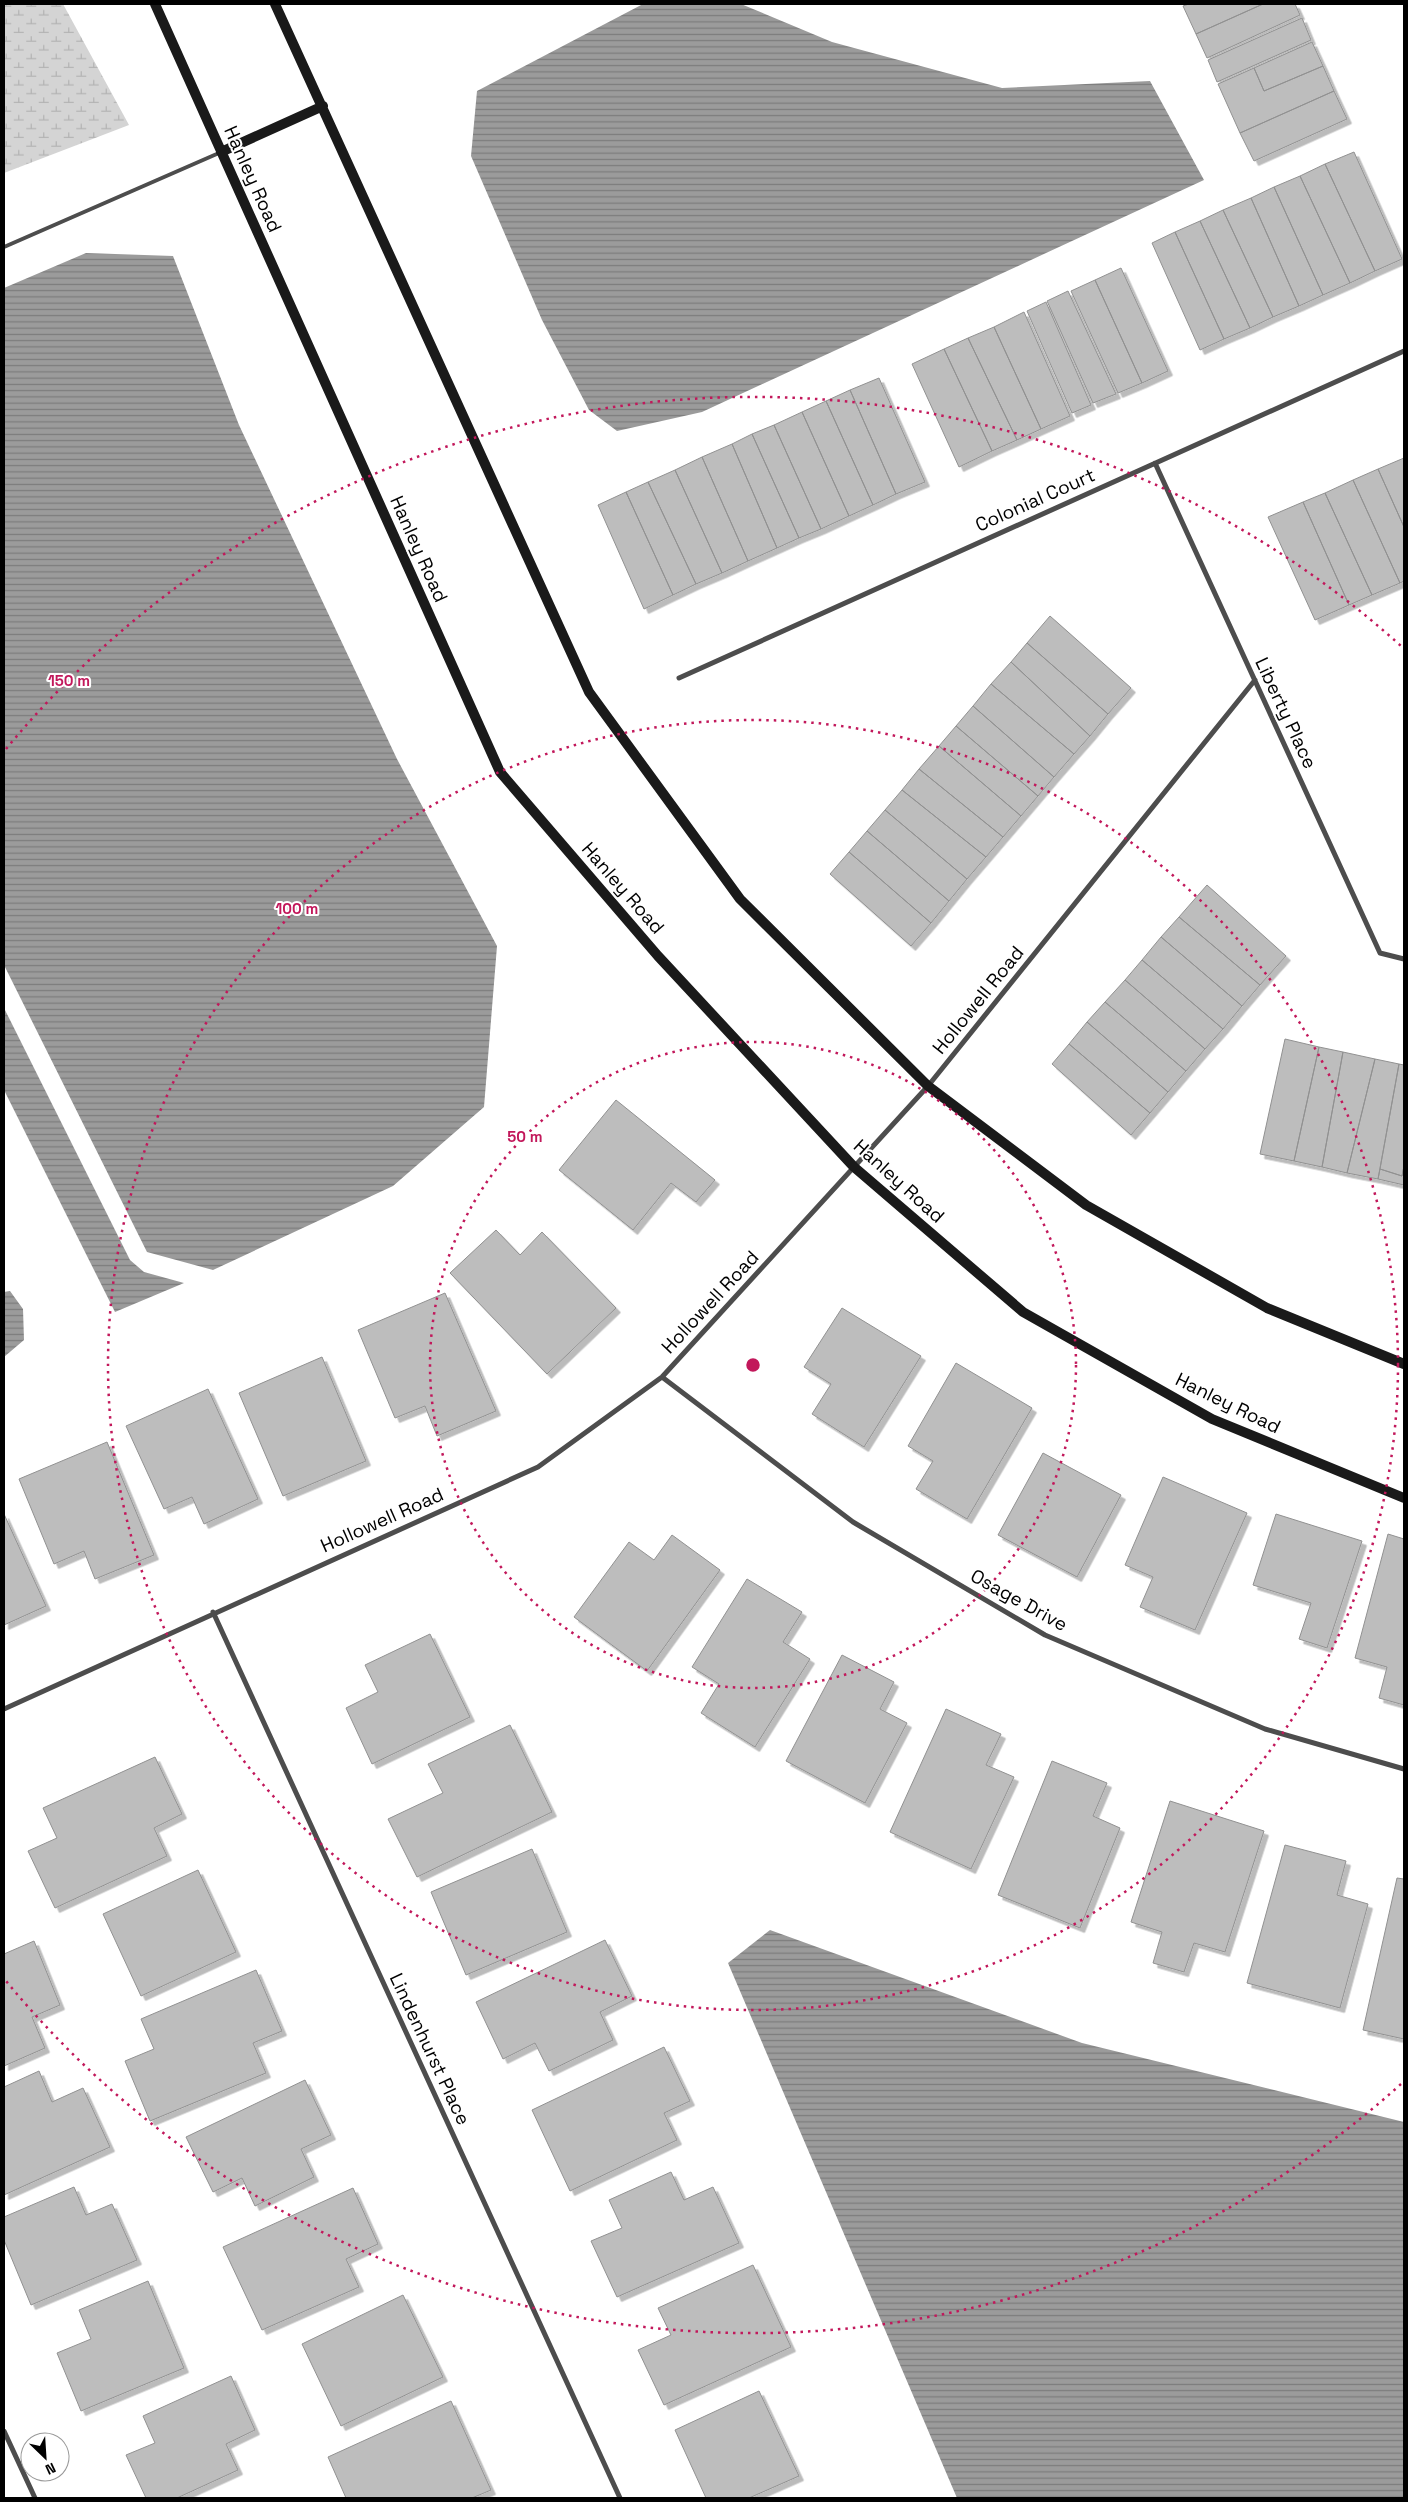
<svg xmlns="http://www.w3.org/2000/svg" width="1408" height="2502" viewBox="0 0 1408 2502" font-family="'Space Grotesk',sans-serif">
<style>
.wetland{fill:url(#wetland-marsh)}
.water{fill:url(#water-rules)}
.building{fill:#bdbdbd;stroke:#919191;filter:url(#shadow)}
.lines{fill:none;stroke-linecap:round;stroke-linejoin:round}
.service{stroke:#4d4d4d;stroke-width:4}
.minor{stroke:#4d4d4d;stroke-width:5}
.secondary{stroke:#1a1a1a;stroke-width:10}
.ring{fill:none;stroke:#c2185b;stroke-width:2.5;stroke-dasharray:2.5 5}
.labels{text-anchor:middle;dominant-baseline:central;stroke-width:4;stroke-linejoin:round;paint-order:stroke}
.street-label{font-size:19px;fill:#000;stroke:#fff}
.centre{fill:#c2185b;stroke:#fff;stroke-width:2.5}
.ring-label{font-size:15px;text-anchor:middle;font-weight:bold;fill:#c2185b;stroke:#fff;stroke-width:4;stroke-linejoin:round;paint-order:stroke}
</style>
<defs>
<pattern id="wetland-marsh" width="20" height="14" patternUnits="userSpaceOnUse" patternTransform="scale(1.25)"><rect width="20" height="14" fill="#d4d4d4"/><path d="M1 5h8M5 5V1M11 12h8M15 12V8" fill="none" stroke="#b4b4b4"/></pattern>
<pattern id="water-rules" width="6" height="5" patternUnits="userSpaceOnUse" patternTransform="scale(1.25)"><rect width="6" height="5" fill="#9b9b9b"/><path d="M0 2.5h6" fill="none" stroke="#7c7c7c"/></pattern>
<filter id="shadow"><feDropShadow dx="4.5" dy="4.5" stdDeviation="0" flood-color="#0004"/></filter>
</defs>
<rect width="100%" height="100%" fill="#fff"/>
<path class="wetland" d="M 4,4 L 63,4 L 129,125 L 4,173 Z"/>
<path class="water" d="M 643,4 L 741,4 L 832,42 L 1002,88 L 1150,81 L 1204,180 L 702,412 L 617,431 L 589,410 L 542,320 L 471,156 L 477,91 Z
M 86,253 L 173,256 L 239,425 L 397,759 L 497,946 L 484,1107 L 393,1186 L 213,1270 L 147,1252 L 4,965 L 4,288 Z
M 4,1008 L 130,1260 L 144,1272 L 184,1283 L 115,1312 L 4,1090 Z
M 10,1291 L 23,1309 L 24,1340 L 4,1357 L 4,1292 Z
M 770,1930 L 1082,2043 L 1404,2122 L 1404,2498 L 957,2498 L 728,1963 Z"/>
<path class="building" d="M 1189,4 L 1263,4 L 1196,34 L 1183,6 Z
M 1263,4 L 1295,4 L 1300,15 L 1207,58 L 1196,34 Z
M 1302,18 L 1311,40 L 1217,82 L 1208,60 Z
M 1312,42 L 1323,66 L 1264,91 L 1254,68 Z
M 1323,66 L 1334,91 L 1240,133 L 1218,84 L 1254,68 L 1264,91 Z
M 1334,91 L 1347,119 L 1254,161 L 1240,133 Z
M 1354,152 L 1402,259 L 1375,271 L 1325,164 Z
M 1325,164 L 1375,271 L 1350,283 L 1300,176 Z
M 1300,176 L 1350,283 L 1323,295 L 1274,187 Z
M 1274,187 L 1323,295 L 1299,306 L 1251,198 Z
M 1251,198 L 1299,306 L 1273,317 L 1223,210 Z
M 1223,210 L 1273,317 L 1250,328 L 1200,221 Z
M 1200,221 L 1250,328 L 1224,339 L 1175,232 Z
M 1175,232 L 1224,339 L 1200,350 L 1152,243 Z
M 1121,268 L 1168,371 L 1142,383 L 1095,280 Z
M 1095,280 L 1142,383 L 1118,393 L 1071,291 Z
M 1068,291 L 1116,394 L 1093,403 L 1047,301 Z
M 1046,302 L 1091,405 L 1072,413 L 1027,311 Z
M 1024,312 L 1070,416 L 1041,429 L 994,327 Z
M 994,327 L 1041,429 L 1017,440 L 968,338 Z
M 968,338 L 1017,440 L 992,451 L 944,349 Z
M 944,349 L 992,451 L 959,467 L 912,364 Z
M 879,378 L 925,482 L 896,494 L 850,390 Z
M 850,390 L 896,494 L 873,505 L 826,401 Z
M 826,401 L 873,505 L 849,516 L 802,412 Z
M 802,412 L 849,516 L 821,529 L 774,425 Z
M 774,425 L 821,529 L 799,538 L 752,434 Z
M 752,434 L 799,538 L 777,548 L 732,444 Z
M 732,444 L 777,548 L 748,561 L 702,457 Z
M 702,457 L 748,561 L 722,573 L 675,470 Z
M 1404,458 L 1404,527 L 1378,469 Z
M 1378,469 L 1404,527 L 1404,581 L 1400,583 L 1353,480 Z
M 675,470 L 722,573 L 696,584 L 648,482 Z
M 1353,480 L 1400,583 L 1372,595 L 1325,493 Z
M 648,482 L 696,584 L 673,595 L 626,492 Z
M 626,492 L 673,595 L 644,609 L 598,505 Z
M 1325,493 L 1372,595 L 1349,605 L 1303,502 Z
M 1303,502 L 1349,605 L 1315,620 L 1268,517 Z
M 1050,616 L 1131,688 L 1108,714 L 1027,643 Z
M 1027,643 L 1108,714 L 1090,736 L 1011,662 Z
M 1011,662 L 1090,736 L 1074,754 L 991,684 Z
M 991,684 L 1074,754 L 1054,777 L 973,706 Z
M 973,706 L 1054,777 L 1038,796 L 956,726 Z
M 956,726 L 1038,796 L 1021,816 L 939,746 Z
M 939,746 L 1021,816 L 1003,837 L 919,769 Z
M 919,769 L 1003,837 L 986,857 L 902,790 Z
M 902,790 L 986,857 L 967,879 L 885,810 Z
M 885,810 L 967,879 L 949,901 L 867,831 Z
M 867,831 L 949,901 L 931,923 L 849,852 Z
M 849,852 L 931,923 L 911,946 L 830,874 Z
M 1207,885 L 1286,956 L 1260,985 L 1179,917 Z
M 1179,917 L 1260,985 L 1242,1006 L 1161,937 Z
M 1161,937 L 1242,1006 L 1223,1029 L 1142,960 Z
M 1142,960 L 1223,1029 L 1205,1049 L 1125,980 Z
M 1125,980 L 1205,1049 L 1186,1071 L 1105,1002 Z
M 1105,1002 L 1186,1071 L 1168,1092 L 1087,1022 Z
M 1087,1022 L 1168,1092 L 1150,1113 L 1069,1044 Z
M 1285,1039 L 1319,1047 L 1294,1161 L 1260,1154 Z
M 1069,1044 L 1150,1113 L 1131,1135 L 1052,1064 Z
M 1319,1047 L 1343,1052 L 1322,1167 L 1294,1161 Z
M 1343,1052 L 1375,1059 L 1347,1173 L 1322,1167 Z
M 1375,1059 L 1399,1064 L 1378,1179 L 1347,1173 Z
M 1399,1064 L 1404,1065 L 1404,1166 L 1402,1176 L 1380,1169 Z
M 616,1100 L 715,1180 L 696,1202 L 671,1183 L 633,1230 L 559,1170 Z
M 1404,1166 L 1404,1185 L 1378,1179 L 1380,1169 L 1402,1176 Z
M 496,1230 L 520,1255 L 542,1232 L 616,1308 L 547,1374 L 450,1273 Z
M 445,1293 L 496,1411 L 437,1436 L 425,1406 L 395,1418 L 358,1330 Z
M 842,1308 L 921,1356 L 864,1447 L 812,1414 L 831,1384 L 804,1367 Z
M 322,1357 L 366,1461 L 283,1496 L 239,1393 Z
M 956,1363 L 1032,1408 L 967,1519 L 916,1489 L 933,1461 L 908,1446 Z
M 208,1389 L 258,1499 L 204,1524 L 192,1497 L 164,1509 L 126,1426 Z
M 107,1442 L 154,1555 L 95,1579 L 84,1551 L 54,1564 L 19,1479 Z
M 1043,1453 L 1121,1495 L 1077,1577 L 998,1535 Z
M 1163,1477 L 1247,1513 L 1195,1630 L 1140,1607 L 1153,1577 L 1125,1565 Z
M 4,1514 L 46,1606 L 4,1625 Z
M 1276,1514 L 1362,1541 L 1327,1648 L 1299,1639 L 1311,1603 L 1253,1585 Z
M 1388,1534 L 1404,1539 L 1404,1705 L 1379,1698 L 1387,1667 L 1355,1658 Z
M 672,1535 L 720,1570 L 647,1671 L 574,1617 L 629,1542 L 654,1560 Z
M 747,1579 L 802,1612 L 783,1642 L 810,1659 L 755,1747 L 701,1713 L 719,1684 L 692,1667 Z
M 430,1634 L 470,1717 L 372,1764 L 346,1708 L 378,1692 L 365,1665 Z
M 842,1655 L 894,1682 L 880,1709 L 907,1723 L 865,1803 L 786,1761 Z
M 946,1709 L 1001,1734 L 986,1765 L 1014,1777 L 971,1869 L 890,1832 Z
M 510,1725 L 552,1812 L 417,1877 L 388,1819 L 443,1793 L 428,1764 Z
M 155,1757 L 182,1814 L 154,1828 L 167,1856 L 55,1908 L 28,1851 L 57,1838 L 43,1808 Z
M 1052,1761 L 1107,1783 L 1093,1816 L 1120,1828 L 1080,1928 L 998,1895 Z
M 1170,1801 L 1264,1831 L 1225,1952 L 1194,1943 L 1184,1972 L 1153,1963 L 1162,1932 L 1131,1922 Z
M 1285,1845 L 1346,1861 L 1337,1895 L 1368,1904 L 1340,2008 L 1247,1983 Z
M 532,1849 L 567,1932 L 466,1975 L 431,1892 Z
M 198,1870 L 236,1952 L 141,1996 L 103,1914 Z
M 1397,1878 L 1404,1879 L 1404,2039 L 1363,2030 Z
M 605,1940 L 632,1996 L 600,2012 L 613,2040 L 549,2071 L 535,2043 L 503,2059 L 476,2002 Z
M 34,1941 L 60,2005 L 32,2017 L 45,2048 L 4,2066 L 4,1954 Z
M 256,1970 L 282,2031 L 253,2043 L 266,2073 L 150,2121 L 125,2061 L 154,2049 L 141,2019 Z
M 664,2047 L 690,2101 L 664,2113 L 677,2140 L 570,2191 L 532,2110 Z
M 39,2071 L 52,2102 L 83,2088 L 110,2147 L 4,2195 L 4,2087 Z
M 305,2080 L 331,2135 L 301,2149 L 314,2177 L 255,2206 L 242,2178 L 213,2192 L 186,2137 Z
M 671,2172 L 684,2200 L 713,2187 L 739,2243 L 617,2297 L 591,2241 L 622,2228 L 609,2200 Z
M 74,2187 L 86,2215 L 112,2204 L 137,2260 L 31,2305 L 4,2240 L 4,2217 Z
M 353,2188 L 378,2244 L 346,2259 L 359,2287 L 262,2330 L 223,2247 Z
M 753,2265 L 791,2347 L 664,2405 L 638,2350 L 671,2335 L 658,2308 Z
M 148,2281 L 184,2368 L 81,2411 L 57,2353 L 91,2339 L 79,2310 Z
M 403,2295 L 443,2377 L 341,2426 L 302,2344 Z
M 231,2376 L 255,2430 L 226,2444 L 238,2470 L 177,2498 L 146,2498 L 126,2455 L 155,2443 L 143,2416 Z
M 759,2391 L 799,2476 L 749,2498 L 706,2498 L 675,2430 Z
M 451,2401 L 491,2490 L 472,2498 L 346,2498 L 328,2457 Z"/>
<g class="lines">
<path class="service" d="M 4,247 L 219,153"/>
<path class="minor" d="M 1155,463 L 1380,953 L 1404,959
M 679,678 L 1404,351
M 662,1377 L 853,1522 L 1045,1635 L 1265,1729 L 1404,1769
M 213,1612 L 620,2498
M 4,1709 L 538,1467 L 662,1377 L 928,1086 L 1255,680
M 4,2431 L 35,2498"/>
<path class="secondary" d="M 155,4 L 500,772 L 658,956 L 854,1167 L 1023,1312 L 1212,1419 L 1404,1498
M 275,4 L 589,692 L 740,899 L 928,1086 L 1086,1205 L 1267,1308 L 1404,1364
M 221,152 L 323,106"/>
</g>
<g class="ring">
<circle cx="753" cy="1365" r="323"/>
<circle cx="753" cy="1365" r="645"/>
<path d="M1401 2084A968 968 0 0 1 6 1981M6 749A968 968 0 0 1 1401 646"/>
</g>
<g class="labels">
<g class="street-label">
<text transform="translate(253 179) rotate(66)">Hanley Road</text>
<text transform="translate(1035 500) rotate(-24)">Colonial Court</text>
<text transform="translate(419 549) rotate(66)">Hanley Road</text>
<text transform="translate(1286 713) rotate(65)">Liberty Place</text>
<text transform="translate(623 888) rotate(49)">Hanley Road</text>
<text transform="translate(978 1000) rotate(-51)">Hollowell Road</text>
<text transform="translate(899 1181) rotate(42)">Hanley Road</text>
<text transform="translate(710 1302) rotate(-47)">Hollowell Road</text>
<text transform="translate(1228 1403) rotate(26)">Hanley Road</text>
<text transform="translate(382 1520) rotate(-24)">Hollowell Road</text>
<text transform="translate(1019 1600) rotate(29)">Osage Drive</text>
<text transform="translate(430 2049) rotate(65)">Lindenhurst Place</text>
</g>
</g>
<circle cx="753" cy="1365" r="8" class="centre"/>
<g class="ring-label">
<text x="69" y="686">150 m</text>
<text x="297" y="914">100 m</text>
<text x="525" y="1142">50 m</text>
</g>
<rect width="1408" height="2502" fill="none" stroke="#000000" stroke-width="10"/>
<g transform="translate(45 2457) rotate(155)"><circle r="24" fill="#ffffff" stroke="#999999"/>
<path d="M0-4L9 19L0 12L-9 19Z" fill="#000000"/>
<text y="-8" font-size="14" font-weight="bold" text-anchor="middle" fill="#000000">N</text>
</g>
</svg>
